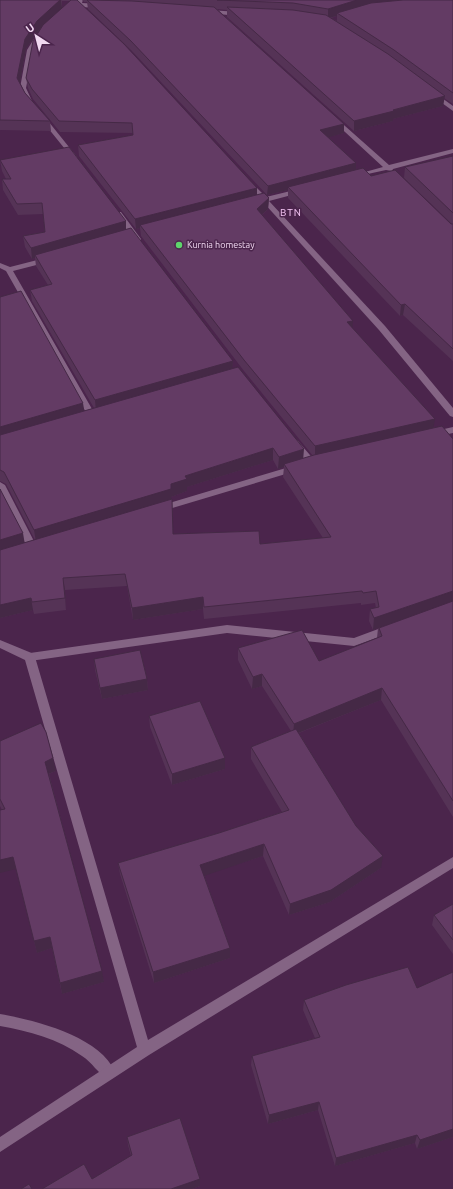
<svg xmlns="http://www.w3.org/2000/svg" width="453" height="1189" viewBox="0 0 453 1189" font-family="Ubuntu,sans-serif">
<style>
.lines{fill:none;stroke-linecap:round;stroke-linejoin:round}
.service{fill:#846484;fill-rule:evenodd}
.minor{fill:#846484;fill-rule:evenodd}
.wall{fill:#553356;fill-rule:evenodd}
.shaded-wall{fill:#452946}
.building{fill:#633b64;stroke:#452946}
.poi-dot{fill:#5ed56c;stroke:#4b254c;stroke-width:1.5}
.labels{text-anchor:middle;dominant-baseline:central;stroke-width:3;stroke-linejoin:round;paint-order:stroke}
.far-poi-label{font-size:9px;fill:#f1d9f1;stroke:#4b254c;text-anchor:start}
.far-neighbourhood-label{font-size:10px;letter-spacing:1px;fill:#f9c9f9;stroke:#4b254c}
</style>
<rect width="100%" height="100%" fill="#4b254c"/>
<g class="lines">
<path class="service" d="M 227,625 L 354,638 L 389,625 L 393,626 L 394,629 L 393,632 L 354,646 L 227,633 L 30,661 L 26,660 L 25,657 L 26,654 L 30,653 Z
M 0,1014 C 34,1020 100,1036 115,1072 L 113,1077 L 108,1079 C 98,1074 92,1062 82,1056 C 58,1039 29,1031 0,1026 Z"/>
<path class="minor" d="M 77,0 L 83,0 L 82,3 L 100,4 L 103,6 L 100,8 L 79,7 L 76,5 Z
M 208,10 L 240,12 L 243,14 L 240,16 L 206,13 L 206,11 Z
M 39,33 L 42,35 L 33,50 L 26,88 L 32,101 L 77,157 L 77,159 L 73,159 L 27,102 L 20,88 L 27,50 L 37,34 Z
M 431,93 L 435,93 L 453,106 L 453,111 L 431,95 Z
M 332,118 L 336,118 L 389,165 L 453,149 L 453,153 L 393,169 L 392,171 L 386,170 L 354,177 L 354,175 L 383,167 L 332,120 Z
M 247,182 L 251,182 L 266,197 L 303,188 L 303,192 L 269,201 L 385,326 L 453,408 L 453,417 L 450,416 L 379,330 L 263,202 L 256,203 L 256,199 L 259,199 L 247,184 Z
M 115,212 L 121,212 L 141,239 L 140,241 L 134,241 L 114,214 Z
M 49,257 L 52,257 L 52,261 L 13,271 L 96,416 L 95,418 L 92,419 L 88,416 L 6,271 L 0,268 L 0,263 L 10,267 Z
M 453,427 L 453,433 L 434,437 L 430,434 L 431,432 Z
M 295,440 L 298,441 L 315,461 L 317,463 L 315,465 L 309,465 L 292,445 L 291,443 Z
M 296,465 L 299,466 L 301,468 L 299,470 L 159,512 L 154,509 L 156,507 Z
M 0,482 L 5,485 L 38,549 L 36,551 L 30,551 L 28,549 L 0,494 Z
M 0,640 L 34,654 L 35,657 L 148,1040 L 453,857 L 453,868 L 149,1055 L 0,1152 L 0,1137 L 137,1047 L 25,660 L 0,648 Z"/>
</g>
<path class="wall" d="M 0,0 L 78,0 L 77,1 L 257,195 L 269,198 L 268,209 L 262,215 L 352,328 L 433,427 L 453,439 L 453,817 L 381,700 L 299,733 L 381,868 L 330,902 L 289,915 L 263,856 L 204,875 L 230,948 L 230,958 L 154,983 L 120,874 L 118,863 L 219,833 L 282,812 L 251,759 L 251,747 L 291,731 L 262,686 L 252,689 L 238,660 L 238,648 L 319,661 L 377,638 L 378,628 L 373,630 L 369,621 L 370,609 L 376,608 L 375,603 L 361,605 L 361,603 L 204,619 L 203,609 L 133,620 L 127,586 L 65,590 L 66,610 L 34,614 L 33,610 L 0,618 L 0,489 L 24,543 L 35,540 L 6,484 L 0,481 L 0,297 L 84,411 L 94,408 L 32,301 L 30,290 L 48,285 L 36,266 L 35,258 L 32,259 L 25,247 L 23,236 L 45,232 L 43,214 L 18,215 L 3,190 L 2,179 L 6,179 L 2,171 L 0,160 L 126,221 L 126,229 L 233,361 L 232,368 L 304,459 L 313,456 L 244,371 L 141,236 L 140,228 L 136,229 L 79,156 L 78,145 L 133,135 L 133,133 L 60,132 L 33,99 L 28,88 L 26,78 L 42,28 L 38,31 L 26,49 L 20,82 L 25,93 L 50,121 L 51,131 L 0,130 ZM 62,1 L 70,1 L 62,8 ZM 273,460 L 278,469 L 284,467 L 283,477 L 323,538 L 260,544 L 173,534 L 171,497 L 187,491 L 187,487 Z
M 82,0 L 453,0 L 453,104 L 444,98 L 443,106 L 393,119 L 393,121 L 354,131 L 227,17 L 227,10 L 217,9 L 344,124 L 344,133 L 328,137 L 356,170 L 371,176 L 451,224 L 452,224 L 404,178 L 405,167 L 453,156 L 453,361 L 403,315 L 400,316 L 288,198 L 288,190 L 267,195 L 131,50 L 88,9 L 87,2 L 84,2 ZM 337,16 L 337,21 L 331,18 Z
M 94,659 L 147,679 L 148,690 L 102,699 L 95,670 Z
M 149,716 L 225,769 L 172,785 L 150,727 Z
M 0,741 L 56,771 L 49,774 L 104,982 L 62,994 L 52,948 L 37,953 L 16,869 L 2,810 L 0,806 Z
M 453,904 L 453,954 L 432,925 L 434,915 Z
M 453,972 L 453,1137 L 417,1149 L 415,1143 L 335,1166 L 318,1110 L 268,1124 L 251,1065 L 252,1056 L 315,1038 L 303,1010 L 304,1000 L 417,988 Z
M 127,1137 L 200,1186 L 192,1189 L 42,1189 L 92,1179 L 131,1156 L 128,1145 Z"/>
<path class="shaded-wall" d="M 60,0 L 61,0 L 62,8 L 38,31 L 26,49 L 19,88 L 17,78 L 25,39 L 37,21 Z
M 357,0 L 425,0 L 337,13 L 337,16 L 328,18 L 328,9 Z
M 445,96 L 443,106 L 393,119 L 393,121 L 354,131 L 354,121 Z
M 344,124 L 344,133 L 319,140 L 320,130 Z
M 356,163 L 356,173 L 288,187 L 288,190 L 267,195 L 268,186 Z
M 257,188 L 257,198 L 140,225 L 140,228 L 136,229 L 135,219 Z
M 269,198 L 268,209 L 257,219 L 257,209 Z
M 126,221 L 126,232 L 35,255 L 35,258 L 32,259 L 31,248 Z
M 405,304 L 403,315 L 400,316 L 401,305 Z
M 353,321 L 352,332 L 347,322 Z
M 233,361 L 232,372 L 96,411 L 95,400 Z
M 83,403 L 85,415 L 0,439 L 0,427 Z
M 435,419 L 433,430 L 315,457 L 315,446 Z
M 273,448 L 273,460 L 187,487 L 187,491 L 171,497 L 172,501 L 36,542 L 34,530 L 171,484 L 185,476 Z
M 304,449 L 303,461 L 284,464 L 284,467 L 278,469 L 279,457 Z
M 23,533 L 25,545 L 0,553 L 0,540 Z
M 63,578 L 65,590 L 66,610 L 65,598 Z
M 453,591 L 453,602 L 373,630 L 374,618 Z
M 203,597 L 203,609 L 133,620 L 132,608 Z
M 31,598 L 33,610 L 0,618 L 0,605 Z
M 262,674 L 262,686 L 252,689 L 253,677 Z
M 147,679 L 148,690 L 102,699 L 100,688 Z
M 382,688 L 381,700 L 293,735 L 294,724 Z
M 53,758 L 56,771 L 48,774 L 45,762 Z
M 225,758 L 225,769 L 172,785 L 172,774 Z
M 264,844 L 263,856 L 201,877 L 200,865 Z
M 383,856 L 381,868 L 330,902 L 289,915 L 290,904 Z
M 13,857 L 16,869 L 0,873 L 0,860 Z
M 50,937 L 52,948 L 37,953 L 34,941 Z
M 230,948 L 230,958 L 154,983 L 153,972 Z
M 102,971 L 104,982 L 62,994 L 60,983 Z
M 319,1102 L 318,1110 L 268,1124 L 269,1115 Z
M 453,1129 L 453,1137 L 417,1149 L 420,1140 Z
M 417,1135 L 415,1143 L 335,1166 L 336,1158 Z
M 200,1179 L 200,1186 L 192,1189 L 171,1189 Z"/>
<path class="building" d="M 0,0 L 60,0 L 37,21 L 25,39 L 17,78 L 25,93 L 50,121 L 0,120 Z
M 71,0 L 77,0 L 124,44 L 257,188 L 135,219 L 78,145 L 133,135 L 132,123 L 59,121 L 32,89 L 26,78 L 33,41 L 43,25 Z
M 87,0 L 132,1 L 214,7 L 344,124 L 320,130 L 356,163 L 268,186 L 131,41 Z
M 217,0 L 357,0 L 328,9 L 293,3 Z
M 403,0 L 453,0 L 453,93 L 394,50 L 337,13 L 371,3 Z
M 227,7 L 293,10 L 326,15 L 388,54 L 445,96 L 393,110 L 394,111 L 354,121 Z
M 69,147 L 126,221 L 31,248 L 23,236 L 45,232 L 42,203 L 17,204 L 2,179 L 11,179 L 0,160 Z
M 453,156 L 453,213 L 405,167 Z
M 363,168 L 371,176 L 395,170 L 451,224 L 453,224 L 453,349 L 405,304 L 401,305 L 288,187 Z
M 264,193 L 269,198 L 257,209 L 353,321 L 347,322 L 435,419 L 315,446 L 244,360 L 140,225 Z
M 131,228 L 233,361 L 95,400 L 30,290 L 52,284 L 35,255 Z
M 21,291 L 83,403 L 0,427 L 0,297 Z
M 238,367 L 304,449 L 279,457 L 273,448 L 185,476 L 187,479 L 171,484 L 171,489 L 34,530 L 4,472 L 0,470 L 0,435 Z
M 442,426 L 453,439 L 453,591 L 374,618 L 370,609 L 379,607 L 376,591 L 363,593 L 362,591 L 204,607 L 203,597 L 132,608 L 125,574 L 63,578 L 65,598 L 32,602 L 31,598 L 0,605 L 0,550 L 172,499 L 173,534 L 259,531 L 260,544 L 331,537 L 284,464 L 314,455 Z
M 0,489 L 23,533 L 0,540 Z
M 453,601 L 453,801 L 382,688 L 294,724 L 262,674 L 253,677 L 238,648 L 302,630 L 319,661 L 382,636 L 379,628 Z
M 140,650 L 147,679 L 100,688 L 94,659 Z
M 200,701 L 225,758 L 172,774 L 149,716 Z
M 41,723 L 46,732 L 53,758 L 45,762 L 102,971 L 60,983 L 50,937 L 34,941 L 13,857 L 0,860 L 0,810 L 5,809 L 0,799 L 0,741 Z
M 296,729 L 356,826 L 383,856 L 331,890 L 290,904 L 264,844 L 200,865 L 230,948 L 153,972 L 118,863 L 219,833 L 289,810 L 251,747 Z
M 453,904 L 453,940 L 434,915 Z
M 408,967 L 417,988 L 453,972 L 453,1129 L 420,1140 L 417,1135 L 336,1158 L 319,1102 L 269,1115 L 252,1056 L 320,1037 L 304,1000 L 346,985 Z
M 180,1118 L 200,1179 L 171,1189 L 42,1189 L 84,1164 L 92,1179 L 132,1155 L 127,1137 Z
M 29,1184 L 32,1189 L 21,1189 Z"/>
<circle class="poi-dot" cx="179" cy="245" r="4"/>
<g class="labels">
<g class="far-poi-label">
<text x="187" y="245">Kurnia homestay</text>
</g>
<g class="far-neighbourhood-label">
<text x="291" y="212">BTN</text>
</g>
</g>
<g transform="translate(36 36) rotate(324)" stroke="#4b254c" stroke-width="3" paint-order="stroke">
<path d="M0-3L7 15L0 10L-7 15Z" fill="#f1d9f1"/>
<text y="-6" font-size="11" font-weight="bold" text-anchor="middle" fill="#f1d9f1">U</text>
</g>
</svg>
